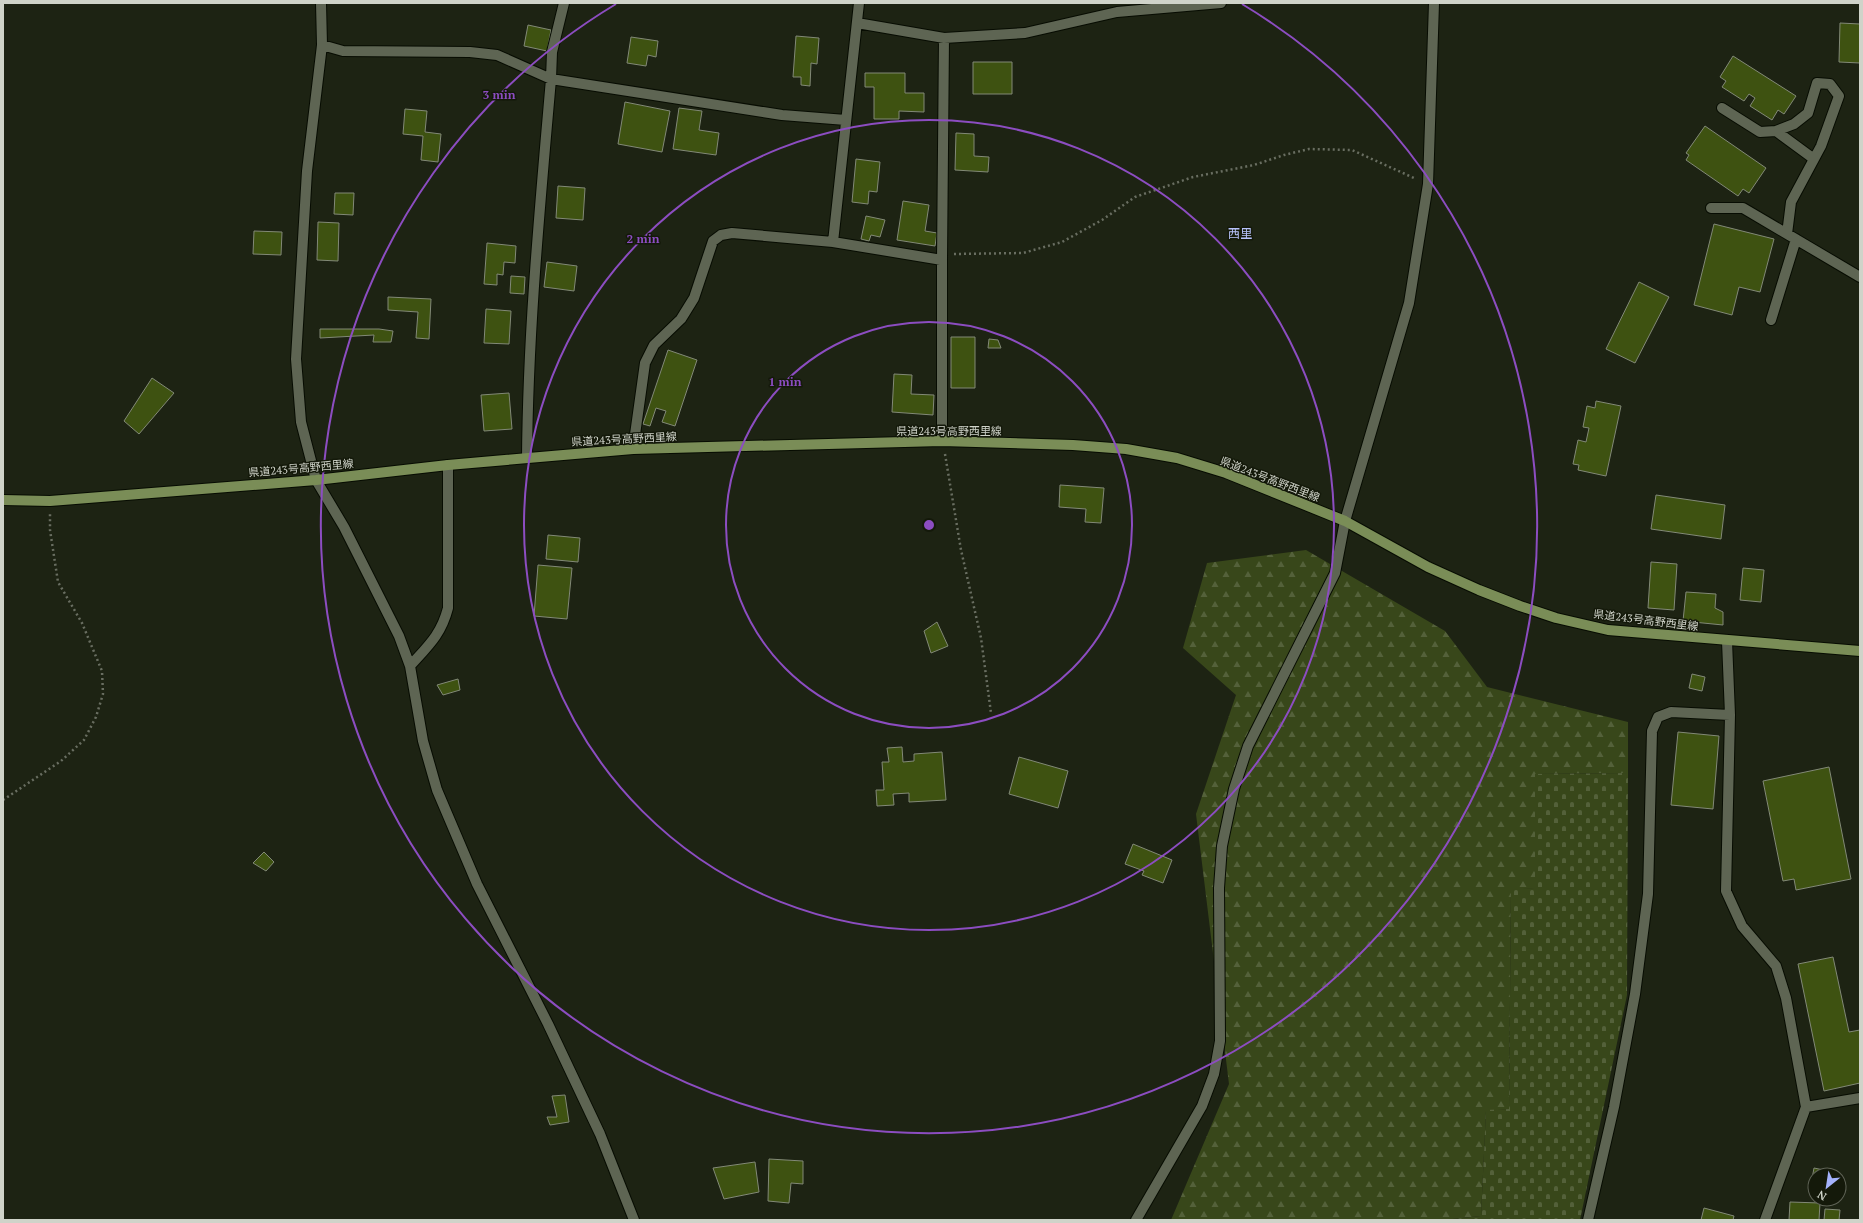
<svg xmlns="http://www.w3.org/2000/svg" width="1863" height="1223" viewBox="0 0 1863 1223" font-family="'PT Serif','Noto Sans JP',serif">
<style>
.forest{fill:url(#forest-firs)}
.cemetery{fill:url(#cemetery-stones)}
.building{fill:#3e5211;stroke:#828977}
.lines{fill:none;stroke-linecap:round;stroke-linejoin:round}
.minor-casing{stroke:#070c02;stroke-width:12}
.major-casing{stroke:#070c02;stroke-width:12}
.path{stroke:#696e61;stroke-width:2.5;stroke-dasharray:2 3;stroke-linecap:butt}
.minor{stroke:#5e6553;stroke-width:10}
.major{stroke:#7a8d57;stroke-width:10}
.ring{fill:none;stroke:#8c4dc1;stroke-width:2}
.labels{text-anchor:middle;dominant-baseline:central;stroke-width:3;stroke-linejoin:round;paint-order:stroke}
.street-label{font-size:11px;fill:#cfd3c9;stroke:#14190a}
.neighbourhood-label{font-size:12px;fill:#b7c2fa;stroke:#14190a}
.centre{fill:#8c4dc1;stroke:#14190a;stroke-width:2}
.ring-label{font-size:12px;text-anchor:middle;font-weight:bold;fill:#8c4dc1;stroke:#14190a;stroke-width:3;stroke-linejoin:round;paint-order:stroke}
</style>
<defs>
<pattern id="forest-firs" width="22" height="20" patternUnits="userSpaceOnUse"><rect width="22" height="20" fill="#38471a"/><path d="M5 1l3.5 6h-7zM16 11l3.5 6h-7z" fill="#54613a"/></pattern>
<pattern id="cemetery-stones" width="16" height="16" patternUnits="userSpaceOnUse"><rect width="16" height="16" fill="#38471a"/><path d="M2 7V4a2 2 0 0 1 4 0v3zM10 15v-3a2 2 0 0 1 4 0v3z" fill="#54613a"/></pattern>
</defs>
<rect width="100%" height="100%" fill="#1d2313"/>
<path class="forest" d="M 1306,550 L 1445,631 L 1487,687 L 1628,722 L 1628,773 L 1536,774 L 1535,888 L 1511,890 L 1509,1109 L 1486,1111 L 1481,1216 L 1443,1220 L 1171,1220 L 1229,1084 L 1196,814 L 1236,695 L 1183,648 L 1207,563 Z"/>
<path class="cemetery" d="M 1628,773 L 1627,995 L 1580,1220 L 1443,1220 L 1481,1216 L 1486,1110 L 1509,1109 L 1511,889 L 1535,888 L 1535,774 Z"/>
<path class="building" d="M 1840,23 L 1860,24 L 1860,63 L 1839,62 Z
M 528,25 L 551,30 L 547,51 L 524,46 Z
M 796,36 L 819,38 L 817,64 L 811,63 L 810,86 L 801,85 L 801,77 L 793,77 Z
M 631,37 L 658,41 L 656,57 L 648,55 L 646,66 L 627,63 Z
M 1733,56 L 1796,96 L 1784,114 L 1778,110 L 1772,120 L 1750,106 L 1755,98 L 1749,94 L 1744,101 L 1722,87 L 1726,81 L 1720,77 Z
M 973,62 L 1012,62 L 1012,94 L 973,94 Z
M 865,73 L 905,73 L 905,93 L 924,93 L 924,112 L 899,111 L 899,119 L 874,119 L 874,87 L 865,87 Z
M 625,102 L 670,111 L 662,152 L 618,144 Z
M 679,108 L 702,111 L 699,130 L 719,133 L 716,155 L 673,149 Z
M 405,109 L 427,111 L 425,132 L 441,134 L 438,162 L 421,160 L 423,136 L 403,134 Z
M 1705,126 L 1766,168 L 1749,193 L 1743,189 L 1738,196 L 1686,160 L 1689,155 L 1686,153 Z
M 956,133 L 974,134 L 974,156 L 989,157 L 988,172 L 955,170 Z
M 856,159 L 880,162 L 877,192 L 869,191 L 868,204 L 852,202 Z
M 558,186 L 585,188 L 583,220 L 556,218 Z
M 335,193 L 354,193 L 353,215 L 334,214 Z
M 903,201 L 929,205 L 925,231 L 937,233 L 935,246 L 897,240 Z
M 866,216 L 885,220 L 880,237 L 871,235 L 869,241 L 861,239 Z
M 318,222 L 339,223 L 338,261 L 317,260 Z
M 1714,224 L 1774,239 L 1760,292 L 1739,287 L 1732,315 L 1694,305 Z
M 254,231 L 282,232 L 281,255 L 253,254 Z
M 487,243 L 516,246 L 515,263 L 504,262 L 503,275 L 497,274 L 497,285 L 484,284 Z
M 547,262 L 577,266 L 574,291 L 544,287 Z
M 511,276 L 525,277 L 524,294 L 510,293 Z
M 1639,282 L 1669,297 L 1635,363 L 1606,349 Z
M 388,297 L 431,299 L 429,339 L 416,338 L 418,312 L 388,310 Z
M 486,309 L 511,311 L 509,344 L 484,343 Z
M 320,329 L 379,329 L 393,331 L 391,342 L 373,342 L 374,335 L 320,338 Z
M 951,337 L 975,337 L 975,388 L 951,388 Z
M 989,339 L 998,340 L 1001,348 L 988,348 Z
M 668,350 L 697,360 L 675,426 L 662,422 L 666,411 L 656,408 L 650,426 L 643,424 Z
M 894,374 L 912,375 L 911,394 L 934,395 L 933,415 L 892,412 Z
M 152,378 L 174,393 L 139,434 L 124,421 Z
M 509,393 L 512,429 L 484,431 L 481,395 Z
M 1596,401 L 1621,406 L 1606,476 L 1578,470 L 1579,465 L 1573,464 L 1578,440 L 1586,442 L 1589,428 L 1583,427 L 1587,406 L 1595,408 Z
M 1060,485 L 1104,488 L 1101,523 L 1085,522 L 1086,509 L 1059,507 Z
M 1656,495 L 1725,505 L 1721,539 L 1651,529 Z
M 548,535 L 580,538 L 578,562 L 546,559 Z
M 1651,562 L 1677,564 L 1674,610 L 1648,608 Z
M 538,565 L 572,568 L 567,619 L 534,616 Z
M 1743,568 L 1764,570 L 1761,602 L 1740,600 Z
M 1686,592 L 1716,594 L 1715,608 L 1723,612 L 1723,625 L 1683,621 Z
M 937,622 L 948,646 L 931,653 L 924,631 Z
M 1692,674 L 1705,677 L 1702,691 L 1689,688 Z
M 458,679 L 460,690 L 443,695 L 437,685 Z
M 1678,732 L 1719,736 L 1713,809 L 1671,805 Z
M 902,747 L 903,762 L 914,761 L 914,754 L 942,752 L 946,800 L 909,802 L 909,793 L 893,794 L 894,805 L 877,806 L 876,790 L 884,790 L 882,762 L 889,762 L 887,748 Z
M 1019,757 L 1068,771 L 1058,808 L 1009,794 Z
M 1829,767 L 1851,879 L 1796,890 L 1794,879 L 1783,881 L 1763,781 Z
M 1133,844 L 1172,860 L 1163,883 L 1142,875 L 1144,871 L 1125,864 Z
M 264,852 L 274,862 L 266,871 L 253,863 Z
M 1833,957 L 1849,1032 L 1860,1030 L 1860,1083 L 1824,1091 L 1798,964 Z
M 565,1095 L 569,1122 L 550,1125 L 547,1117 L 557,1117 L 552,1096 Z
M 769,1159 L 803,1161 L 803,1184 L 791,1183 L 789,1203 L 768,1201 Z
M 755,1162 L 759,1192 L 724,1199 L 713,1168 Z
M 1814,1168 L 1838,1173 L 1838,1175 L 1815,1175 L 1815,1184 L 1811,1184 Z
M 1790,1202 L 1820,1203 L 1819,1220 L 1789,1220 Z
M 1704,1208 L 1734,1216 L 1733,1220 L 1701,1220 Z
M 1825,1209 L 1840,1210 L 1839,1220 L 1824,1220 Z"/>
<g class="lines">
<defs>
<path id="minor" d="M 321,3 L 322,45 L 307,171 L 296,359 L 301,422 L 316,480 L 344,527 L 399,636 L 410,666 L 423,741 L 437,790 L 477,884 L 548,1024 L 600,1134 L 634,1220
M 857,23 L 944,38 L 1025,33 L 1117,12 L 1221,3
M 322,45 L 343,51 L 470,52 L 497,55 L 551,79 L 782,115 L 846,120
M 1722,108 L 1760,132 L 1776,131 L 1794,124 L 1808,113 L 1817,83 L 1830,84 L 1839,96 L 1821,146 L 1791,202 L 1787,234
M 1776,131 L 1814,159
M 1711,208 L 1743,208 L 1860,277
M 833,242 L 859,3
M 1771,320 L 1796,239
M 942,441 L 942,260 L 944,38
M 633,449 L 645,363 L 654,345 L 681,319 L 694,298 L 713,241 L 721,235 L 732,233 L 833,242 L 942,260
M 527,458 C 528,330 540,206 551,79 L 552,52 L 564,3
M 1727,641 L 1730,715 L 1726,891 L 1742,926 L 1776,966 L 1786,998 L 1806,1107 L 1765,1220
M 410,666 C 428,646 441,635 448,608 L 448,465
M 1806,1107 L 1860,1098
M 1136,1220 L 1202,1106 L 1214,1074 L 1220,1041 L 1219,888 L 1222,846 L 1234,789 L 1248,746 L 1335,573 L 1345,521 L 1409,303 L 1428,184 L 1434,3
M 1588,1220 L 1614,1107 L 1635,994 L 1648,894 L 1652,731 L 1658,717 L 1671,712 L 1730,715"/>
<path id="major" d="M 3,500 L 50,501 L 316,480 L 448,465 L 633,449 L 942,441 L 1073,445 L 1126,449 L 1177,458 L 1226,473 L 1345,521 L 1428,567 L 1479,590 L 1520,606 L 1556,618 L 1608,630 L 1860,651"/>
</defs>
<use href="#minor" class="minor-casing"/>
<use href="#major" class="major-casing"/>
<path class="path" d="M 954,254 L 1023,253 L 1062,242 L 1102,220 L 1135,197 L 1193,177 L 1254,165 L 1284,155 L 1309,149 L 1352,150 L 1414,178
M 945,454 L 961,550 L 981,638 L 991,713
M 3,800 L 61,761 L 84,740 L 96,717 L 103,694 L 102,671 L 82,623 L 58,582 L 50,530 L 50,513"/>
<use href="#minor" class="minor"/>
<use href="#major" class="major"/>
</g>
<g class="ring">
<circle cx="929" cy="525" r="203"/>
<circle cx="929" cy="525" r="405"/>
<path d="M1242 4A608 608 0 1 1 616 4"/>
</g>
<g class="labels">
<g class="street-label">
<text x="949" y="431">県道243号高野西里線</text>
<text transform="translate(624 439) rotate(-3)">県道243号高野西里線</text>
<text transform="translate(301 468) rotate(-5)">県道243号高野西里線</text>
<text transform="translate(1270 479) rotate(21)">県道243号高野西里線</text>
<text transform="translate(1646 620) rotate(7)">県道243号高野西里線</text>
</g>
<g class="neighbourhood-label">
<text x="1240" y="233">西里</text>
</g>
</g>
<circle cx="929" cy="525" r="6" class="centre"/>
<g class="ring-label">
<text x="499" y="99">3 min</text>
<text x="643" y="243">2 min</text>
<text x="785" y="386">1 min</text>
</g>
<rect width="1863" height="1223" fill="none" stroke="#cfd3c9" stroke-width="8"/>
<g transform="translate(1827 1187) rotate(210)"><circle r="19" fill="#14190a" stroke="#5f6356"/>
<path d="M0-3L7 15L0 10L-7 15Z" fill="#a4b2fc"/>
<text y="-6" font-size="11" font-weight="bold" text-anchor="middle" fill="#cfd3c9">N</text>
</g>
</svg>
